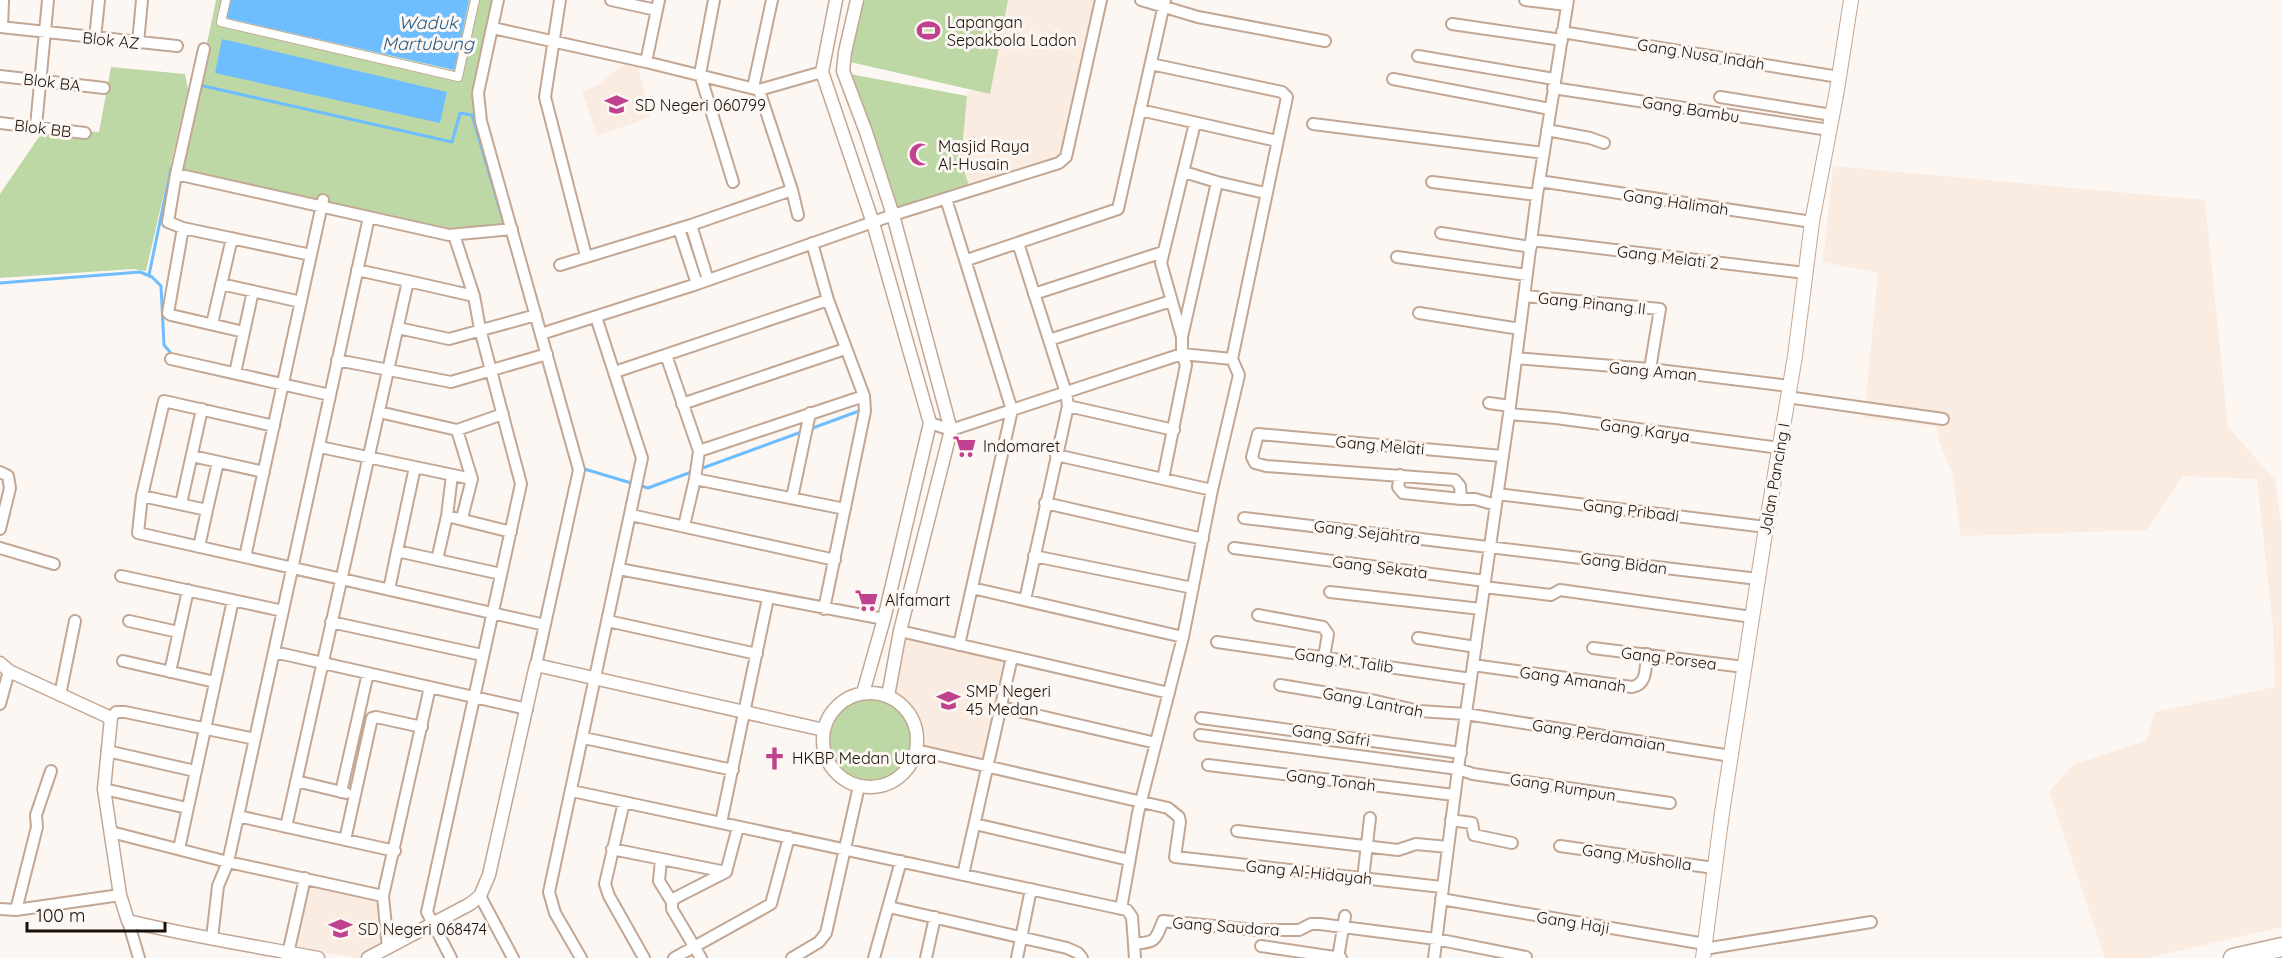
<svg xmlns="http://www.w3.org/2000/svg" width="2282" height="958" viewBox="0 0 2282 958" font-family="Quicksand,sans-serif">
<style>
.built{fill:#fbece2}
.green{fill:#bdd8a5}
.water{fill:#6ebdff}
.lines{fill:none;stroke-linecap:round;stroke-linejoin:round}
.stream{stroke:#6ebdff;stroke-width:3}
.pedestrian-casing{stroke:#c2a794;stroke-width:10}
.minor-casing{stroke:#c2a794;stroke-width:14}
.tertiary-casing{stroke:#c2a794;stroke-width:15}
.secondary-casing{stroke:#c2a794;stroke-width:16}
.motorway-casing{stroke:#c2a794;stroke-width:21}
.pedestrian{stroke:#fff;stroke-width:8}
.minor{stroke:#fff;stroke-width:10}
.tertiary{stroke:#fff;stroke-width:12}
.secondary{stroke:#fff;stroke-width:14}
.motorway{stroke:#fff;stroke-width:18}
.labels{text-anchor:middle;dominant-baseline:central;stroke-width:6;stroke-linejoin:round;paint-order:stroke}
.poi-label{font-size:16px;fill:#191009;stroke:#fdf7f3;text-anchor:start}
.street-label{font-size:16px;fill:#191009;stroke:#fdf7f3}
.water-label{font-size:18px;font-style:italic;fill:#235b86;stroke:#fdf7f3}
</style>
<rect width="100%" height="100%" fill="#fdf7f3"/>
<path class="built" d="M 1007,0 L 1099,0 L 1062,158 L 970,189 L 961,162 L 967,90 L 990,93 Z
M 626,63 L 638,66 L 650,117 L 597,136 L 582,91 L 596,86 Z
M 1833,166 L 2205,200 L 2228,427 L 2275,480 L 2282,530 L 2282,927 L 2147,958 L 2105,958 L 2049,792 L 2074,764 L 2146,741 L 2155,712 L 2275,687 L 2273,628 L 2257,479 L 2183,476 L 2147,530 L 1961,536 L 1952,472 L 1940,444 L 1936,426 L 1864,418 L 1878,273 L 1823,262 Z
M 902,633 L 1010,659 L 988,767 L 916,750 L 888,696 Z
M 307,886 L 376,901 L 383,946 L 358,958 L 296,948 Z"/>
<path class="green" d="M 216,0 L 230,0 L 226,18 L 453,70 L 469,0 L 495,0 L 474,108 L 509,232 L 456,239 L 180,173 Z
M 863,0 L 1008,0 L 990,94 L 850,62 Z
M 111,67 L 185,74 L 188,89 L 146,271 L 133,269 L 0,278 L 0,194 L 45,128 L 99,132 Z
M 850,74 L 967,96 L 961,161 L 970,189 L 894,211 Z
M823 740a47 47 0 1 1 94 0a47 47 0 1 1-94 0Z"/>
<path class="water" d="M 230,0 L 469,0 L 454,70 L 226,18 Z
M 222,39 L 447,92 L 440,123 L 215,73 Z"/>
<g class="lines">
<path class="stream" d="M 199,85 L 452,142 L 460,113 L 472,115 L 505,227
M 507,233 L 524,293
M 149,275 L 171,168 L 174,169
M 0,283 L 140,272 L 152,277 L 161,286 L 164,345 L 170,352
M 810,429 L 859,411
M 581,468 L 648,488 L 694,471
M 700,469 L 804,431"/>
<defs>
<path id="pedestrian" d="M 226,0 L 221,22 L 458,77 L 475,0"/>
<path id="minor" d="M 498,0 L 478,93 L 481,121 L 579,470 L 536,665
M 560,0 L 545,97 L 586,256
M 611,0 L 656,10
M 714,0 L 700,74 L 733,182
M 1141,0 L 1198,17 L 1325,41
M 1525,0 L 1567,5
M 1452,24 L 1562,40
M 0,27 L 177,46
M 2,27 L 3,0
M 493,28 L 646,62 L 759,90 L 822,72
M 1562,32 L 1839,77
M 95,38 L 99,0
M 138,43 L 142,0
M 204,49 L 176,174 L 168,222 L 183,228 L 311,255
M 1418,56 L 1554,79
M 646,62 L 659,0
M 0,76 L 104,88
M 1393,79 L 1550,109
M 753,88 L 772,0
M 1553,88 L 1829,130
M 1720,97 L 1832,115
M 1140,110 L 1277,141
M 0,123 L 85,133
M 1313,124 L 1544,153
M 36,126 L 48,0
M 1547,130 L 1590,138 L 1604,143
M 1184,172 L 1217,182 L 1265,193
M 176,174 L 449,235 L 512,229
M 1539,181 L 1812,222
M 1432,182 L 1537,195
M 792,190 L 798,215
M 946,199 L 1012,410 L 959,645
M 691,225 L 708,280
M 183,228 L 168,313 L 171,315 L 244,332
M 679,229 L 697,284
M 1441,233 L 1531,247
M 1532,240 L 1805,273
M 812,243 L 828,300 L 864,396 L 865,411 L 824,609
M 1018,243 L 1066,393 L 1068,406 L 1025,600
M 1397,257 L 1527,275
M 967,260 L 1118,209 L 1165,0
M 560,265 L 691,225 L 792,190 L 759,90
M 357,270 L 408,281
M 221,284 L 301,302
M 1034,294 L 1163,252
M 1525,296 L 1660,309 L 1650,369
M 1419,313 L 1520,329
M 212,324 L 232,238
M 398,328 L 449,339 L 536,315
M 541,334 L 697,284 L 893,215 L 1059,163 L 1066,157 L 1101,0
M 1182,337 L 1161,263 L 1195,123
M 1049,340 L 1171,301
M 666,355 L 699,451 L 695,479 L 684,526
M 1516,358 L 1650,369 L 1789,386
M 171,359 L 330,395
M 337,360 L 451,382 L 547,354
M 615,372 L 828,300
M 235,373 L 253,291
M 1787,397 L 1943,419
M 1489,403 L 1510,406
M 682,404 L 845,349
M 1068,406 L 1174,430
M 379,412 L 457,430 L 503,414
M 1509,414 L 1556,418 L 1780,448
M 930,423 L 951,430 L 1182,354 L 1232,359
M 274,426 L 164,401 L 142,496 L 138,533 L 545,625
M 320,447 L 472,479 L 457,430
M 699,451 L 864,396
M 1056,455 L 1212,490
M 192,456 L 264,472
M 0,472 L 8,476 L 10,488 L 0,529
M 452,475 L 447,516 L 511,532
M 1400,475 L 1398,487 L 1403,493 L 1461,499
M 695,479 L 845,509
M 1163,479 L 1186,365 L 1182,354 L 1182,337 L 1217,182
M 1497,494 L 1766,527
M 142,496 L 207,510 L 199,547
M 792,498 L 810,413
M 1045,503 L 1203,539
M 181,504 L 202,409
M 1496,505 L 1475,499 L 1461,499 L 1460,486 L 1455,480 L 1266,466 L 1255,463 L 1252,457 L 1258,434 L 1502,456
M 207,510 L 218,462
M 631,515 L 835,560
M 462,518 L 472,479
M 1244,518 L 1758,579
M 0,548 L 54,564
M 1234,548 L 1485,581
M 397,551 L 415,467
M 1034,556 L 1193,588
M 245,557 L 323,200
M 437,560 L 447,516
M 619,569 L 884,619
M 121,576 L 283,611
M 1484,587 L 1551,595 L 1560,590 L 1752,617
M 972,588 L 1183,637
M 389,590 L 397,551 L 501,574
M 1330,592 L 1481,609
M 1258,615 L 1323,627 L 1328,634 L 1324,657
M 129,621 L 178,632
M 608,621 L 757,654
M 331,622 L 482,655
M 900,631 L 1169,693
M 1418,638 L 1476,647
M 1217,642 L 1471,679
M 1593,648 L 1744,667
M 274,652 L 527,709
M 123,661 L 215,682
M 1473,665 L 1632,687 C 1648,684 1645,667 1647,654
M 170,672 L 188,590
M 1280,685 L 1376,701 L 1419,711 L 1466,714 L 1731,756
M 60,695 L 75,621
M 0,704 L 9,671
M 1001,707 L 1156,743
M 111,718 L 116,712 L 125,712 L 255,739
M 1201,718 L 1461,753
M 1200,735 L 1458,769 L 1473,774 L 1670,803
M 584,738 L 733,770
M 916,750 L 1168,808 L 1179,817 L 1180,822 L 1175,857 L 1442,887
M 107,751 L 195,771
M 1208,765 L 1454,795
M 296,781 L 346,793
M 104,789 L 187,808
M 572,791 L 1127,910 L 1132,917 L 1135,958
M 341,792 L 368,673
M 624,802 L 605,884 L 609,896 L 644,958
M 238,816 L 395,851
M 1451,820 L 1472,823 L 1474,835 L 1512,843
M 721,823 L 768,598
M 975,824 L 1129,860
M 286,827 L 408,281 L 474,296
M 1237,831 L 1398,850 L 1416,844 L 1448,847
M 111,832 L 228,862 L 383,896
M 345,840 L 372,718 L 376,717 L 422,727
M 1560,846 L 1714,868
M 179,849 L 233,600
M 612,849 L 726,872
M 661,859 L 659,881 L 672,902
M 963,875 L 1012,657
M 1363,879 L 1370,818
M 480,896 L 513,958
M 1441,899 L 1705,944
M 889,907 L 1067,948 L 1078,953 L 1082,958
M 0,909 L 16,910 L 120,895
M 1121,909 L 1138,813 L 1183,637 L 1212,490 L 1239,375 L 1232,359 L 1287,97 L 1282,92 L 1151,64
M 16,910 L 37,827 L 36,815 L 51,771
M 128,921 L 139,958
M 212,938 L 218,886 L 228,862 L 369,217
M 1134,944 C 1156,942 1155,941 1163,921 L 1256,930 L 1299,930 L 1311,924 L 1320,924 L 1436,939 L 1526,957
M 1261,946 L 1341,958
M 388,948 L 383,896 L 430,687
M 1704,949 L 1871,922
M 287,958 L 305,878
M 451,958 L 427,912 L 521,484 L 480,329 L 474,296 L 454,235
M 581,958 L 555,913 L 549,892 L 642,458 L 596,317
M 674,958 L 771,904 L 789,837
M 701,958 L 672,909 L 672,902 L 675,898 L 726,872 L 738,827
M 792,958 L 819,942 L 826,933 L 859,786
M 874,958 L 901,861
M 926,958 L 935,917
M 1017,958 L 1031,889
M 1338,958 L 1345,916
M 1434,958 L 1458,769 L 1509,414 L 1537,195 L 1568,0"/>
<path id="tertiary" d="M 836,0 L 822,72 L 873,223 L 930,423 L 884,619 L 863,693
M 857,0 L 845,52 L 843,71 L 866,132 L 893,215 L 951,430 L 900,631 L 888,696
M 0,663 L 9,671 L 111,718 L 104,789 L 120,895 L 128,921 C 190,936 254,946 318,958
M823 740a47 47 0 1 1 94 0a47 47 0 1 1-94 0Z
M 368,958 L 470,904 L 480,896 L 489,875 L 536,665 L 824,730"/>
<path id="secondary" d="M 1703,958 L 1722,813 L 1766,527 L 1795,356 L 1812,222 L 1837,90 L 1851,0"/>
<path id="motorway" d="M 2233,958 L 2282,947"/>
</defs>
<use href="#pedestrian" class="pedestrian-casing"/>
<use href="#minor" class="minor-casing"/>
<use href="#tertiary" class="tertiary-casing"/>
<use href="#secondary" class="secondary-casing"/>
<use href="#motorway" class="motorway-casing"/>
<use href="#pedestrian" class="pedestrian"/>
<use href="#minor" class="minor"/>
<use href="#tertiary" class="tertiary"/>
<use href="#secondary" class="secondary"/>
<use href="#motorway" class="motorway"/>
</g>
<defs>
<symbol id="stadium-bare" viewBox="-9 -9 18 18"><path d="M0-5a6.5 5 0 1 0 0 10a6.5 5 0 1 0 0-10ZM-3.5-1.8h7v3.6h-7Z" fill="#c0428f" stroke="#fdf7f3" stroke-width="2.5" paint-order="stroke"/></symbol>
<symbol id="school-bare" viewBox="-9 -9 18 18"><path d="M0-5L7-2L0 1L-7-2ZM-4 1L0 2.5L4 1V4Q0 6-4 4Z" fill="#c0428f" stroke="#fdf7f3" stroke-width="2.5" paint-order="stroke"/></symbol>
<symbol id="mosque-bare" viewBox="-9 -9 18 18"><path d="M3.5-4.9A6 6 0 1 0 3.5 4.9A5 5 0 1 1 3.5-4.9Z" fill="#c0428f" stroke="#fdf7f3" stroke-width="2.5" paint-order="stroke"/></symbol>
<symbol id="supermarket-bare" viewBox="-9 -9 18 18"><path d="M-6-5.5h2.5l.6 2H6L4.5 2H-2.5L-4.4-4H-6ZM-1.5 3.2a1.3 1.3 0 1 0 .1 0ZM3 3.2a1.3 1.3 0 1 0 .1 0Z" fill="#c0428f" stroke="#fdf7f3" stroke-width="2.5" paint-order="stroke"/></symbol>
<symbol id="church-bare" viewBox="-9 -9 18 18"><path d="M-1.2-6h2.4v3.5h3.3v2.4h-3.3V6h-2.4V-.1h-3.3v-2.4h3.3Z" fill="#c0428f" stroke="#fdf7f3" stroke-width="2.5" paint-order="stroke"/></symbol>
</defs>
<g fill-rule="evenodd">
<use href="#stadium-bare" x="912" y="14" width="33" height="33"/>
<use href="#school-bare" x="600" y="88" width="33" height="33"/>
<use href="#mosque-bare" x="904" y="138" width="33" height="33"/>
<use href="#supermarket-bare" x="948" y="430" width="33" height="33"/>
<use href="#supermarket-bare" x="850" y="584" width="33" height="33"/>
<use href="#school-bare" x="932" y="684" width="33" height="33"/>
<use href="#church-bare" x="758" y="742" width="33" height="33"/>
<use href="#school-bare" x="324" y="912" width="33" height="33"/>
</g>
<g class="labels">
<g class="poi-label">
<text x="947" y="22">Lapangan<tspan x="947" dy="18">Sepakbola Ladon</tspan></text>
<text x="635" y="105">SD Negeri 060799</text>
<text x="938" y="146">Masjid Raya<tspan x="938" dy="18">Al-Husain</tspan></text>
<text x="983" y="446">Indomaret</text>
<text x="885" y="600">Alfamart</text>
<text x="966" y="691">SMP Negeri<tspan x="966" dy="18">45 Medan</tspan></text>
<text x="792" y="758">HKBP Medan Utara</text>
<text x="358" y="929">SD Negeri 068474</text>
</g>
<g class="street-label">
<text transform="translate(111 40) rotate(6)">Blok AZ</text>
<text transform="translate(1701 54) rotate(9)">Gang Nusa Indah</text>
<text transform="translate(52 82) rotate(7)">Blok BA</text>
<text transform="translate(1691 109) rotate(9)">Gang Bambu</text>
<text transform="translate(43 128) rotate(7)">Blok BB</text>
<text transform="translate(1676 202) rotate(8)">Gang Halimah</text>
<text transform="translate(1668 257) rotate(7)">Gang Melati 2</text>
<text transform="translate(1592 303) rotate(6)">Gang Pinang II</text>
<text transform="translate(1653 371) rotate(5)">Gang Aman</text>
<text transform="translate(1645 430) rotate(8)">Gang Karya</text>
<text transform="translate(1380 445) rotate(5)">Gang Melati</text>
<text transform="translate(1774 479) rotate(-80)">Jalan Pancing I</text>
<text transform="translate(1631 510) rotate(7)">Gang Pribadi</text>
<text transform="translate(1367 532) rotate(7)">Gang Sejahtra</text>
<text transform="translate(1624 563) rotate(7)">Gang Bidan</text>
<text transform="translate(1380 567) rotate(7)">Gang Sekata</text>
<text transform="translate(1669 658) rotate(7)">Gang Porsea</text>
<text transform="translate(1344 660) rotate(8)">Gang M. Talib</text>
<text transform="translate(1573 679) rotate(8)">Gang Amanah</text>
<text transform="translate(1373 702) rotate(11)">Gang Lantrah</text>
<text transform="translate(1331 735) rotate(8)">Gang Safri</text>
<text transform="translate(1599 735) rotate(9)">Gang Perdamaian</text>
<text transform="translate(1331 780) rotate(7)">Gang Tonah</text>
<text transform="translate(1563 787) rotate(9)">Gang Rumpun</text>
<text transform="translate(1637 857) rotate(8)">Gang Musholla</text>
<text transform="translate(1309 872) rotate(6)">Gang Al-Hidayah</text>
<text transform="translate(1573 922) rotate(9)">Gang Haji</text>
<text transform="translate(1226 926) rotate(4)">Gang Saudara</text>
</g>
<g class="water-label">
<text x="428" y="22">Waduk<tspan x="428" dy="21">Martubung</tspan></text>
</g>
</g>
<path d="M27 922v9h138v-9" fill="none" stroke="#191009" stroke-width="3"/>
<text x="36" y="922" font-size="18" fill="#191009" stroke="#fdf7f3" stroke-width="4.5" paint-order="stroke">100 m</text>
</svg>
